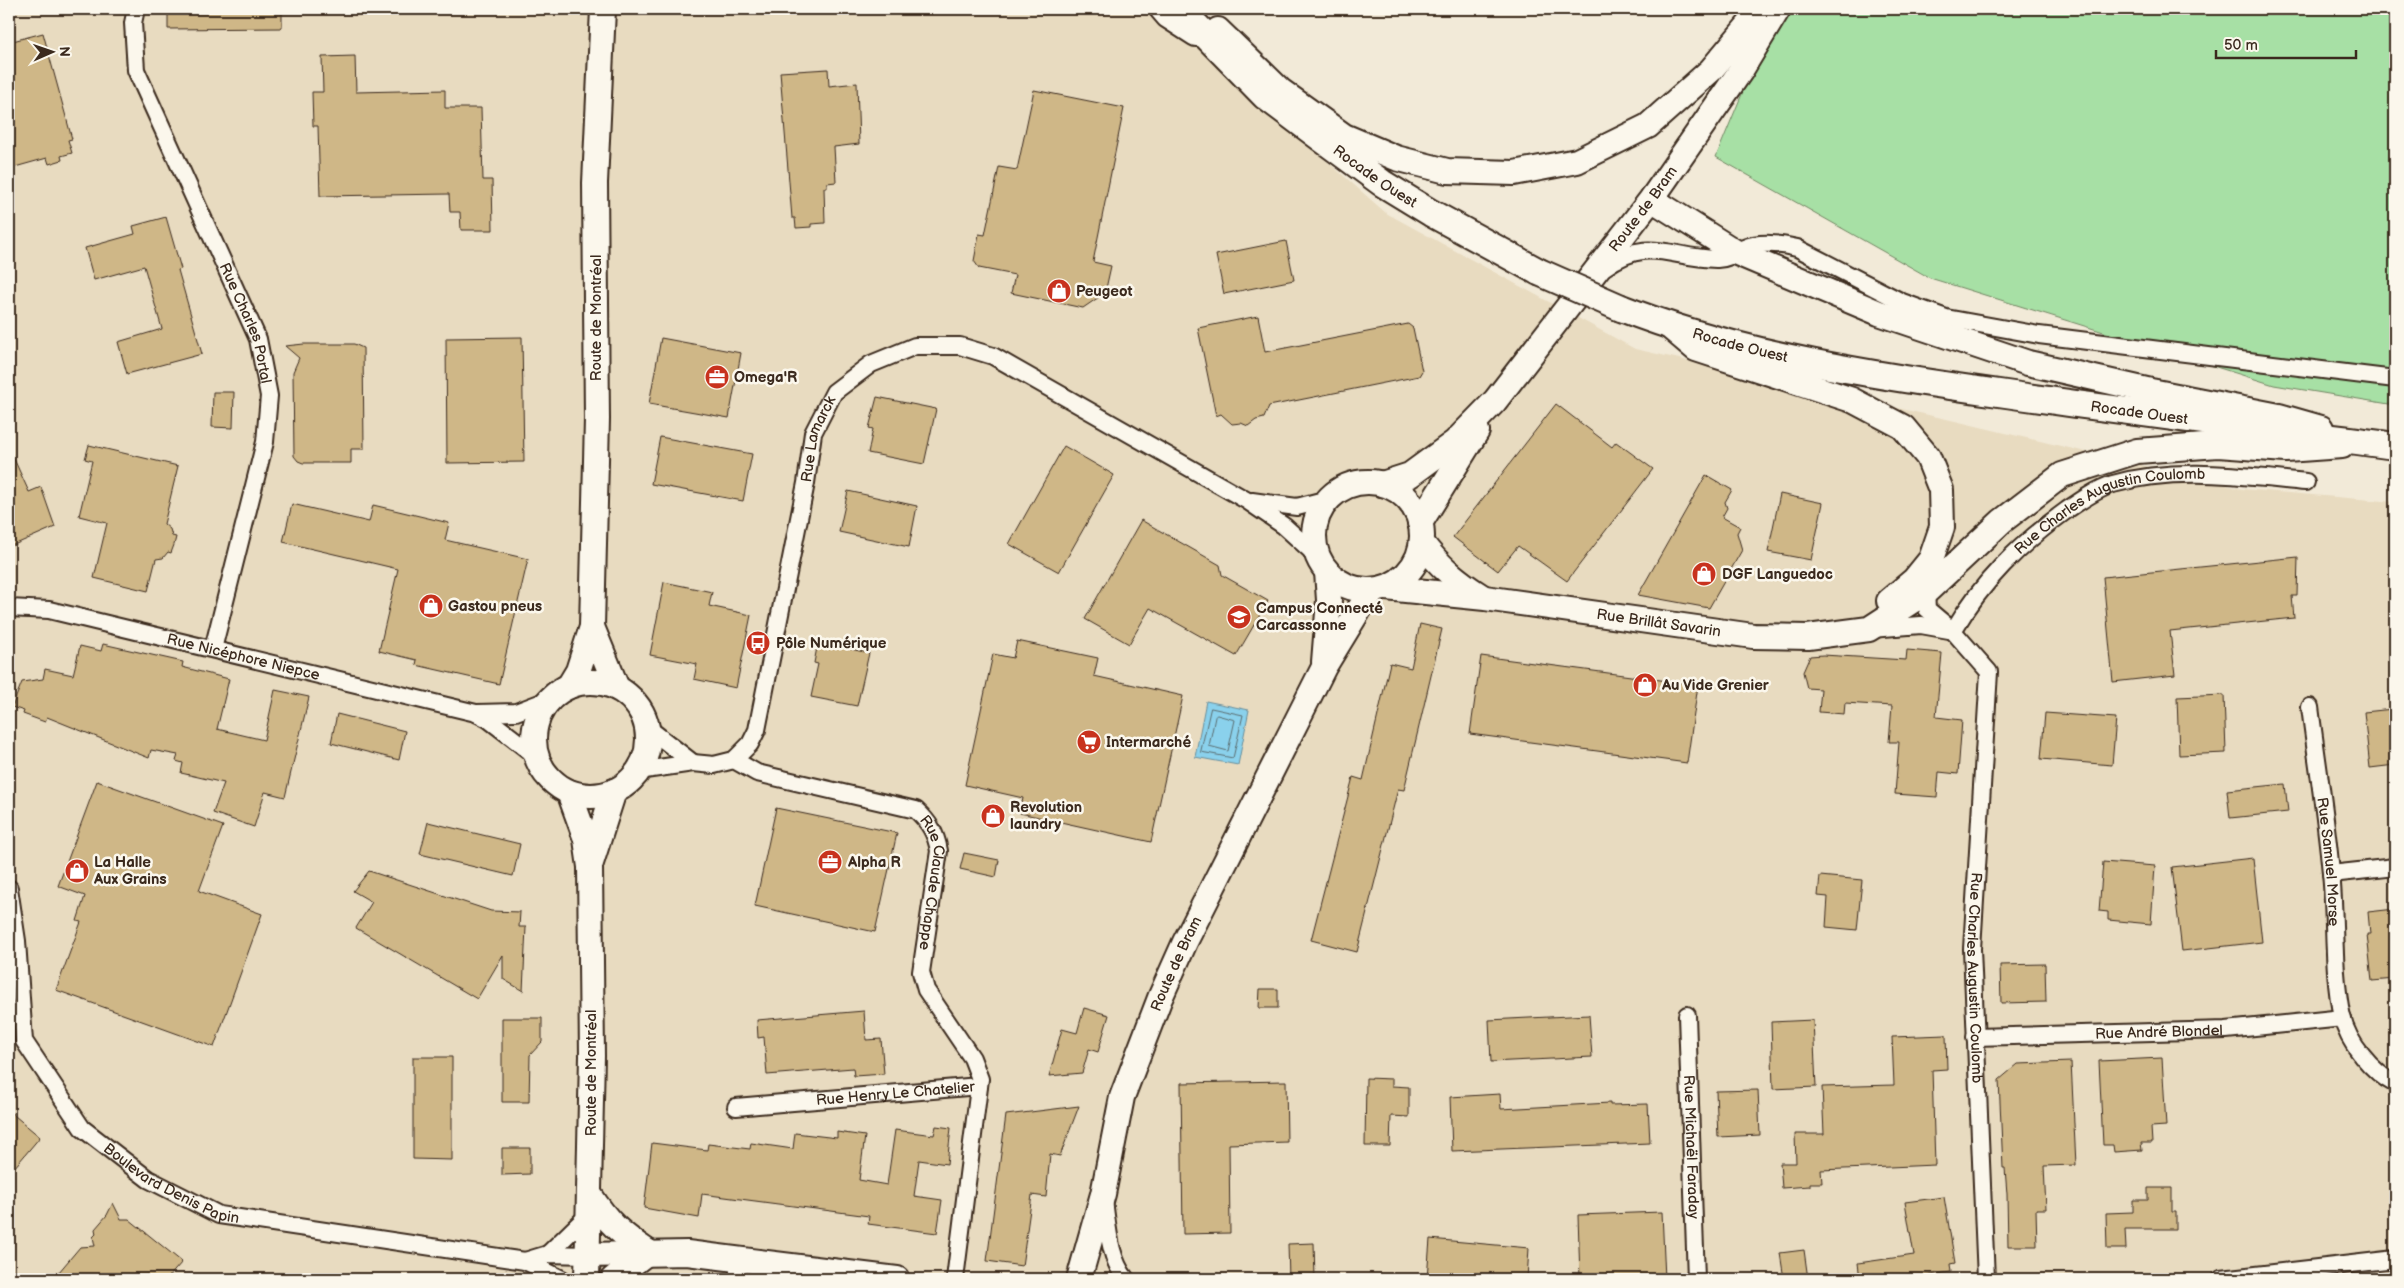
<svg xmlns="http://www.w3.org/2000/svg" width="2404" height="1288" viewBox="0 0 2404 1288" font-family="'Balsamiq Sans',sans-serif">
<style>
.built{fill:#e8dbc0}
.green{fill:#a7e0a5;stroke:#718562}
.water{fill:#8ad1ec;stroke:#6a8e9a}
.lines{fill:none;stroke-linecap:round;stroke-linejoin:round}
.shore{stroke:#5b6d70;stroke-width:1}
.building{fill:#cfb787;stroke:#3b2a1e}
.street-casing{stroke:#3b2a1e;stroke-width:20}
.secondary-casing{stroke:#3b2a1e;stroke-width:28}
.primary-casing{stroke:#3b2a1e;stroke-width:30}
.street{stroke:#fbf7ec;stroke-width:16}
.secondary{stroke:#fbf7ec;stroke-width:24}
.primary{stroke:#fbf7ec;stroke-width:26}
.primary-bridge-casing{stroke:#3b2a1e;stroke-width:30;stroke-linecap:butt}
.primary-bridge{stroke:#fbf7ec;stroke-width:26}
.labels{text-anchor:middle;dominant-baseline:central;stroke-width:5;stroke-linejoin:round;paint-order:stroke}
.street-label{font-size:15px;fill:#3b2a1e;stroke:#fbf7ec}
.poi-label{font-size:15px;font-weight:bold;fill:#3b2a1e;stroke:#fbf7ec;text-anchor:start}
</style>
<rect width="100%" height="100%" fill="#f2ead8"/>
<filter id="ink" filterUnits="userSpaceOnUse"><feTurbulence type="fractalNoise" baseFrequency=".02" numOctaves="2"/><feDisplacementMap in="SourceGraphic" scale="10" xChannelSelector="R" yChannelSelector="G"/><feConvolveMatrix kernelMatrix="1 2 1 2 8 2 1 2 1" color-interpolation-filters="sRGB"/></filter>
<g filter="url(#ink)">
<path class="built" d="M 9,9 L 1154,9 L 1386,213 L 1635,349 L 1955,421 L 2242,489 L 2395,502 L 2395,1279 L 9,1279 Z"/>
<path class="green" d="M 1777,9 L 2395,9 L 2395,405 L 2274,385 L 1930,278 L 1716,157 Z"/>
<path class="water" d="M 1206,701 L 1249,710 L 1238,765 L 1195,757 Z"/>
<g class="lines">
<path class="shore" d="M 1211,708 L 1243,715 L 1233,758 L 1201,752 Z
M 1217,715 L 1235,720 L 1228,751 L 1209,746 L 1215,717 Z"/>
</g>
<path class="building" d="M 168,9 L 282,9 L 282,28 L 168,29 Z
M 43,33 L 72,139 L 68,140 L 72,153 L 61,156 L 62,160 L 49,164 L 47,158 L 15,167 L 9,144 L 9,42 Z
M 355,56 L 356,92 L 445,90 L 445,108 L 481,108 L 483,180 L 492,180 L 493,230 L 461,230 L 460,212 L 450,212 L 449,194 L 320,196 L 318,126 L 313,126 L 312,92 L 323,92 L 322,57 Z
M 828,69 L 829,86 L 857,83 L 859,144 L 834,147 L 836,182 L 827,183 L 827,188 L 824,188 L 825,223 L 811,224 L 811,227 L 796,228 L 795,218 L 792,218 L 780,72 Z
M 1034,90 L 1124,108 L 1093,262 L 1111,266 L 1105,293 L 1083,308 L 1011,293 L 1015,275 L 979,268 L 974,261 L 979,234 L 985,235 L 999,167 L 1017,170 Z
M 166,217 L 181,269 L 178,270 L 202,354 L 127,374 L 118,342 L 162,329 L 144,266 L 94,280 L 85,248 L 135,234 L 133,226 Z
M 1286,241 L 1294,280 L 1224,294 L 1216,255 Z
M 1258,316 L 1265,352 L 1408,324 L 1413,328 L 1422,371 L 1419,376 L 1269,406 L 1264,418 L 1256,420 L 1248,426 L 1241,423 L 1232,424 L 1221,414 L 1216,416 L 1198,328 Z
M 522,337 L 524,462 L 447,463 L 446,338 Z
M 661,338 L 741,353 L 729,418 L 649,404 Z
M 304,344 L 354,344 L 363,348 L 364,449 L 351,449 L 351,463 L 303,463 L 298,461 L 294,456 L 293,372 L 299,358 L 285,346 Z
M 213,392 L 234,392 L 233,428 L 212,427 Z
M 877,397 L 936,409 L 924,464 L 868,453 L 873,429 L 869,428 Z
M 1556,404 L 1612,447 L 1616,442 L 1653,469 L 1567,581 L 1518,546 L 1498,571 L 1453,537 Z
M 660,437 L 752,454 L 743,501 L 651,484 Z
M 89,445 L 178,466 L 164,524 L 170,529 L 172,536 L 176,537 L 174,545 L 171,553 L 168,552 L 163,558 L 156,559 L 148,591 L 94,578 L 107,523 L 79,516 L 92,461 L 85,459 Z
M 1064,446 L 1114,475 L 1059,572 L 1009,544 Z
M 9,448 L 29,492 L 41,487 L 55,527 L 9,547 Z
M 1706,475 L 1732,490 L 1725,502 L 1727,508 L 1722,517 L 1740,527 L 1737,533 L 1742,550 L 1709,608 L 1638,595 Z
M 848,491 L 917,506 L 909,547 L 839,532 Z
M 1780,494 L 1823,503 L 1811,560 L 1768,552 Z
M 292,504 L 369,522 L 373,505 L 449,523 L 445,540 L 528,559 L 499,684 L 416,665 L 417,660 L 379,651 L 398,569 L 283,542 Z
M 1141,520 L 1220,565 L 1222,575 L 1268,601 L 1236,656 L 1150,608 L 1129,644 L 1085,619 Z
M 2298,557 L 2297,596 L 2292,596 L 2294,618 L 2170,631 L 2175,675 L 2113,682 L 2103,577 Z
M 664,582 L 712,592 L 709,606 L 751,615 L 736,688 L 694,679 L 697,664 L 650,655 Z
M 1420,624 L 1442,629 L 1404,790 L 1398,789 L 1357,952 L 1311,940 L 1353,777 L 1363,780 L 1390,663 L 1411,668 Z
M 1017,641 L 1098,658 L 1094,676 L 1183,696 L 1151,842 L 1020,813 L 1023,798 L 965,785 L 993,654 L 1013,658 Z
M 818,642 L 869,653 L 857,706 L 811,697 L 818,664 L 814,663 Z
M 103,644 L 183,662 L 182,667 L 229,679 L 217,729 L 264,740 L 275,690 L 309,697 L 285,797 L 265,792 L 254,827 L 213,813 L 224,783 L 181,773 L 183,763 L 176,761 L 178,755 L 151,750 L 149,758 L 47,717 L 45,722 L 23,714 L 24,711 L 12,707 L 22,682 L 43,679 L 45,669 L 73,675 L 80,646 L 101,651 Z
M 1907,650 L 1942,653 L 1936,717 L 1962,720 L 1958,774 L 1939,772 L 1937,797 L 1895,794 L 1899,742 L 1889,742 L 1892,706 L 1845,703 L 1844,714 L 1819,712 L 1821,689 L 1807,688 L 1803,672 L 1810,656 L 1823,655 L 1906,660 Z
M 1481,656 L 1698,685 L 1687,763 L 1470,734 Z
M 2224,695 L 2226,753 L 2179,755 L 2177,697 Z
M 2393,709 L 2395,765 L 2370,768 L 2364,712 Z
M 2045,713 L 2116,718 L 2112,765 L 2041,759 Z
M 337,714 L 405,731 L 399,760 L 331,743 Z
M 97,781 L 223,826 L 199,891 L 262,914 L 214,1047 L 56,990 L 81,922 L 77,921 L 85,896 L 58,886 Z
M 2285,784 L 2288,812 L 2230,818 L 2227,790 Z
M 776,808 L 897,833 L 875,932 L 755,906 Z
M 428,822 L 520,844 L 513,876 L 420,854 Z
M 964,853 L 999,860 L 996,877 L 960,869 Z
M 2253,858 L 2262,942 L 2182,951 L 2172,867 Z
M 2103,862 L 2155,866 L 2151,924 L 2108,920 L 2108,912 L 2099,911 Z
M 369,871 L 491,911 L 520,912 L 519,927 L 526,927 L 523,991 L 503,979 L 503,955 L 477,999 L 356,928 L 372,902 L 353,891 Z
M 1820,876 L 1862,880 L 1857,930 L 1826,927 L 1828,897 L 1818,896 Z
M 2395,909 L 2395,979 L 2372,981 L 2367,934 L 2370,934 L 2368,912 Z
M 2045,964 L 2046,1002 L 2001,1003 L 2000,965 Z
M 1260,989 L 1278,989 L 1278,1008 L 1259,1008 Z
M 1084,1008 L 1109,1015 L 1098,1052 L 1089,1049 L 1082,1073 L 1049,1076 L 1062,1029 L 1077,1033 Z
M 864,1011 L 866,1040 L 881,1039 L 884,1074 L 854,1076 L 853,1068 L 767,1075 L 764,1037 L 758,1038 L 757,1020 Z
M 1589,1015 L 1592,1057 L 1491,1062 L 1489,1020 Z
M 502,1018 L 542,1018 L 542,1042 L 530,1055 L 529,1102 L 502,1102 Z
M 1813,1020 L 1816,1087 L 1773,1089 L 1771,1022 Z
M 1946,1035 L 1947,1069 L 1932,1070 L 1935,1165 L 1821,1170 L 1822,1183 L 1810,1183 L 1810,1186 L 1782,1188 L 1780,1163 L 1796,1163 L 1795,1134 L 1824,1134 L 1822,1087 L 1894,1085 L 1892,1037 Z
M 413,1057 L 452,1057 L 452,1160 L 413,1159 Z
M 2162,1058 L 2166,1126 L 2151,1127 L 2152,1143 L 2141,1143 L 2142,1150 L 2114,1152 L 2113,1145 L 2103,1145 L 2099,1061 Z
M 2071,1062 L 2076,1165 L 2044,1166 L 2046,1209 L 2036,1209 L 2037,1246 L 2008,1246 L 2007,1194 L 2005,1168 L 2003,1168 L 1999,1080 L 2018,1064 Z
M 1366,1078 L 1392,1079 L 1392,1086 L 1409,1087 L 1409,1117 L 1391,1116 L 1390,1146 L 1365,1146 Z
M 1286,1081 L 1287,1142 L 1229,1144 L 1230,1233 L 1183,1234 L 1181,1083 Z
M 1758,1090 L 1760,1135 L 1718,1137 L 1716,1091 Z
M 1500,1094 L 1501,1109 L 1610,1103 L 1610,1105 L 1648,1104 L 1650,1143 L 1452,1151 L 1450,1097 Z
M 1079,1106 L 1060,1156 L 1050,1154 L 1046,1197 L 1032,1195 L 1022,1266 L 987,1261 L 1006,1115 Z
M 9,1111 L 40,1137 L 9,1174 Z
M 936,1126 L 951,1128 L 947,1164 L 919,1160 L 914,1196 L 942,1200 L 937,1233 L 868,1224 L 869,1216 L 702,1194 L 699,1218 L 644,1208 L 652,1143 L 707,1150 L 708,1144 L 750,1149 L 751,1143 L 793,1149 L 795,1133 L 837,1138 L 837,1132 L 865,1136 L 859,1180 L 887,1185 L 895,1130 L 934,1135 Z
M 502,1148 L 530,1148 L 530,1174 L 502,1175 Z
M 2148,1188 L 2172,1188 L 2172,1212 L 2176,1212 L 2176,1229 L 2125,1229 L 2126,1249 L 2107,1249 L 2106,1213 L 2133,1212 L 2133,1200 L 2148,1200 Z
M 1944,1197 L 1955,1263 L 1950,1264 L 1951,1272 L 1902,1279 L 1860,1279 L 1858,1263 L 1914,1255 L 1905,1202 Z
M 113,1203 L 121,1219 L 129,1219 L 182,1262 L 167,1279 L 53,1279 L 80,1247 L 95,1246 L 93,1237 L 96,1234 L 95,1229 L 107,1215 Z
M 1662,1212 L 1665,1279 L 1580,1279 L 1578,1215 Z
M 1430,1239 L 1529,1248 L 1527,1279 L 1427,1279 Z
M 1314,1243 L 1315,1279 L 1289,1279 L 1288,1244 Z
M 1804,1250 L 1808,1279 L 1784,1279 L 1780,1253 Z"/>
<g class="lines">
<defs>
<g id="street">
<path id="s1" d="M 136,9 L 133,23 L 136,70 L 258,339 L 269,396 L 265,442 L 213,649"/>
<path d="M 1605,267 C 1648,236 1670,258 1716,259 C 1726,260 1735,253 1744,248 C 1759,241 1782,244 1797,248 L 1902,302 L 1946,318 L 2039,335 L 2395,379"/>
<path d="M 1252,501 L 1297,507 L 1328,499"/>
<path id="s2" d="M 1926,592 L 1927,609 L 1953,631 L 1989,672 L 1972,949 L 1986,1279"/>
<path id="s3" d="M 9,608 L 49,610 L 476,713 L 488,719 L 537,757"/>
<path d="M 1871,629 L 1921,625 L 1949,630"/>
<path id="s4" d="M 1953,631 C 1983,580 2019,545 2067,510 C 2080,501 2097,489 2113,484 C 2176,466 2242,476 2306,482"/>
<path id="s5" d="M 2310,707 C 2317,762 2326,817 2331,873 C 2336,920 2332,970 2342,1017 C 2348,1043 2372,1072 2395,1084"/>
<path d="M 477,713 L 516,712 L 550,699"/>
<path d="M 647,727 L 693,763"/>
<path id="s6" d="M 734,760 L 750,744 L 757,730 L 806,483 L 813,433 L 834,392 L 871,364 L 915,346 L 960,346 L 993,356 L 1246,500 L 1284,526 L 1317,556"/>
<path id="s7" d="M 638,771 L 693,763 L 714,765 L 734,760 L 757,773 L 916,810 C 929,822 936,833 939,851 L 921,972 L 926,990 L 972,1058 L 980,1079 L 955,1279"/>
<path d="M 2331,874 L 2395,867"/>
<path id="s8" d="M 9,888 L 17,941 L 24,1041 L 82,1128 L 148,1179 L 219,1215 L 525,1261 L 562,1279"/>
<path id="s9" d="M 1687,1015 L 1696,1279"/>
<path id="s10" d="M 1975,1037 L 2226,1030 L 2343,1018"/>
<path id="s11" d="M 736,1107 L 979,1086"/>
<path d="M 1104,1201 C 1108,1227 1109,1258 1126,1279"/>
<path d="M 548,1254 L 589,1214"/>
<path d="M 525,1261 L 548,1254 L 587,1255"/>
<path d="M 738,1279 L 738,1260"/>
<path d="M 2221,1279 L 2395,1259"/>
</g>
<g id="secondary">
<path d="M 1162,9 L 1168,16 L 1196,34"/>
<path d="M 1218,30 L 1281,91 L 1344,136 L 1396,158 L 1447,171 L 1514,173 L 1577,161 L 1648,126 L 1711,70 L 1762,9"/>
<path d="M 1653,197 L 1661,205 L 1737,253 L 1879,313 L 2028,363 L 2151,391 L 2279,416 L 2321,428"/>
<path d="M 1670,327 L 1696,349 L 1852,400 L 1903,427 L 1928,457 L 1941,490 L 1942,527 L 1931,559 L 1914,580 L 1889,601"/>
<circle cx="1368" cy="536" r="54"/>
<path id="s12" d="M 1382,484 L 1410,475 L 1455,442 L 1495,401 L 1653,197 L 1740,72 L 1778,9"/>
<path d="M 1420,523 L 1477,431"/>
<path d="M 1422,543 C 1439,566 1457,581 1481,596"/>
<path id="s13" d="M 1386,588 L 1485,598 L 1753,636 L 1808,637 L 1869,629 L 1926,592 L 2002,521 L 2062,475 L 2137,451 L 2218,445 L 2286,450 L 2342,446"/>
<path d="M 592,627 L 617,688"/>
<path d="M 1324,662 L 1329,600 L 1327,572"/>
<circle cx="591" cy="739" r="57"/>
<path d="M 569,686 L 578,671 L 592,627 L 597,419 L 595,183 L 603,9"/>
<path d="M 569,792 L 586,839 L 590,867 L 592,1056 L 587,1279"/>
<path d="M 591,863 L 614,791"/>
<path d="M 590,1195 C 608,1223 620,1233 648,1252"/>
<path d="M 587,1255 L 687,1253 L 897,1279"/>
<path d="M 613,1279 L 648,1252"/>
<path id="s14" d="M 1079,1279 L 1103,1194 L 1122,1097 L 1160,998 L 1185,942 L 1324,667 L 1360,608 L 1374,590"/>
</g>
<g id="primary">
<path id="s15" d="M 1180,9 L 1265,96 L 1321,138 L 1382,183 L 1431,213 L 1539,272"/>
<path id="s16" d="M 1621,308 C 1744,356 1876,376 2006,394 C 2136,413 2265,429 2395,446"/>
</g>
</defs>
<use href="#street" class="street-casing"/>
<use href="#secondary" class="secondary-casing"/>
<use href="#primary" class="primary-casing"/>
<use href="#street" class="street"/>
<use href="#secondary" class="secondary"/>
<use href="#primary" class="primary"/>
<defs>
<path id="primary-bridge" d="M 1539,272 L 1621,308"/>
</defs>
<use href="#primary-bridge" class="primary-bridge-casing"/>
<use href="#primary-bridge" class="primary-bridge"/>
</g>
</g>
<defs>
<symbol id="shop-disc" viewBox="-11 -11 22 22"><circle r="9.5" fill="#c8321e" stroke="#fbf7ec"/><path d="M-5-2.5h2.3a2.7 3.5 0 0 1 5.4 0H5L5.5 6h-11ZM-1.5-2.5h3a1.5 2.3 0 0 0-3 0Z" fill="#fff"/></symbol>
<symbol id="office-disc" viewBox="-11 -11 22 22"><circle r="9.5" fill="#c8321e" stroke="#fbf7ec"/><path d="M-6-3h4V-5.5h4V-3h4V5H-6ZM-1-4.5V-3h2v-1.5ZM-6 0V1H6V0Z" fill="#fff"/></symbol>
<symbol id="university-disc" viewBox="-11 -11 22 22"><circle r="9.5" fill="#c8321e" stroke="#fbf7ec"/><path d="M0-5L7-2L0 1L-7-2ZM-4 1L0 2.5L4 1V4Q0 6-4 4Z" fill="#fff"/></symbol>
<symbol id="bus-disc" viewBox="-11 -11 22 22"><circle r="9.5" fill="#c8321e" stroke="#fbf7ec"/><path d="M-5-6H5V4H4V6H2V4H-2V6H-4V4H-5ZM-3.5-4V0h7V-4ZM-3.5 1.2v1.5H-2V1.2ZM2 1.2v1.5H3.5V1.2Z" fill="#fff"/></symbol>
<symbol id="supermarket-disc" viewBox="-11 -11 22 22"><circle r="9.5" fill="#c8321e" stroke="#fbf7ec"/><path d="M-6-5.5h2.5l.6 2H6L4.5 2H-2.5L-4.4-4H-6ZM-1.5 3.2a1.3 1.3 0 1 0 .1 0ZM3 3.2a1.3 1.3 0 1 0 .1 0Z" fill="#fff"/></symbol>
</defs>
<g fill-rule="evenodd">
<use href="#shop-disc" x="1045" y="277" width="28" height="28"/>
<use href="#office-disc" x="703" y="363" width="28" height="28"/>
<use href="#shop-disc" x="1690" y="560" width="28" height="28"/>
<use href="#shop-disc" x="417" y="592" width="28" height="28"/>
<use href="#university-disc" x="1225" y="603" width="28" height="28"/>
<use href="#bus-disc" x="744" y="629" width="28" height="28"/>
<use href="#shop-disc" x="1631" y="671" width="28" height="28"/>
<use href="#supermarket-disc" x="1075" y="728" width="28" height="28"/>
<use href="#shop-disc" x="979" y="802" width="28" height="28"/>
<use href="#office-disc" x="816" y="848" width="28" height="28"/>
<use href="#shop-disc" x="63" y="857" width="28" height="28"/>
</g>
<g class="labels">
<g class="street-label">
<text stroke="none"><textPath href="#s15" startOffset="258">Rocade Ouest</textPath></text>
<text stroke="none"><textPath href="#s12" startOffset="385">Route de Bram</textPath></text>
<text transform="translate(596 318) rotate(-90)">Route de Montréal</text>
<text stroke="none"><textPath href="#s1" startOffset="338">Rue Charles Portal</textPath></text>
<text stroke="none"><textPath href="#s16" startOffset="125">Rocade Ouest</textPath></text>
<text stroke="none"><textPath href="#s16" startOffset="530">Rocade Ouest</textPath></text>
<text stroke="none"><textPath href="#s6" startOffset="336">Rue Lamarck</textPath></text>
<text stroke="none"><textPath href="#s4" startOffset="208">Rue Charles Augustin Coulomb</textPath></text>
<text stroke="none"><textPath href="#s13" startOffset="275">Rue Brillât Savarin</textPath></text>
<text stroke="none"><textPath href="#s3" startOffset="240">Rue Nicéphore Niepce</textPath></text>
<text stroke="none"><textPath href="#s5" startOffset="156">Rue Samuel Morse</textPath></text>
<text stroke="none"><textPath href="#s7" startOffset="366">Rue Claude Chappe</textPath></text>
<text stroke="none"><textPath href="#s14" startOffset="331">Route de Bram</textPath></text>
<text stroke="none"><textPath href="#s2" startOffset="412">Rue Charles Augustin Coulomb</textPath></text>
<text stroke="none"><textPath href="#s10" startOffset="184">Rue André Blondel</textPath></text>
<text transform="translate(591 1073) rotate(-90)">Route de Montréal</text>
<text stroke="none"><textPath href="#s11" startOffset="160">Rue Henry Le Chatelier</textPath></text>
<text stroke="none"><textPath href="#s9" startOffset="132">Rue Michaël Faraday</textPath></text>
<text stroke="none"><textPath href="#s8" startOffset="365">Boulevard Denis Papin</textPath></text>
</g>
<g class="poi-label">
<text x="1076" y="291">Peugeot</text>
<text x="734" y="377">Omega'R</text>
<text x="1722" y="574">DGF Languedoc</text>
<text x="448" y="606">Gastou pneus</text>
<text x="1256" y="608">Campus Connecté<tspan x="1256" dy="17">Carcassonne</tspan></text>
<text x="776" y="643">Pôle Numérique</text>
<text x="1662" y="685">Au Vide Grenier</text>
<text x="1106" y="742">Intermarché</text>
<text x="1010" y="807">Revolution<tspan x="1010" dy="17">laundry</tspan></text>
<text x="94" y="862">La Halle<tspan x="94" dy="17">Aux Grains</tspan></text>
<text x="848" y="862">Alpha R</text>
</g>
</g>
<rect width="2404" height="1288" fill="none" stroke="#fbf7ec" stroke-width="30"/>
<rect x="15" y="15" width="2374" height="1258" fill="none" stroke="#3b2a1e" stroke-width="2" filter="url(#ink)"/>
<g transform="translate(52 52) rotate(88)" stroke="#fbf7ec" stroke-width="4" paint-order="stroke">
<path d="M0-4L9 19L0 12L-9 19Z" fill="#3b2a1e"/>
<text y="-8" font-size="14" font-weight="bold" text-anchor="middle" fill="#3b2a1e">N</text>
</g>
<path d="M2216 50v8h140v-8" fill="none" stroke="#3b2a1e" stroke-width="2.5"/>
<text x="2224" y="50" font-size="15" fill="#3b2a1e" stroke="#fbf7ec" stroke-width="4" paint-order="stroke">50 m</text>
</svg>
